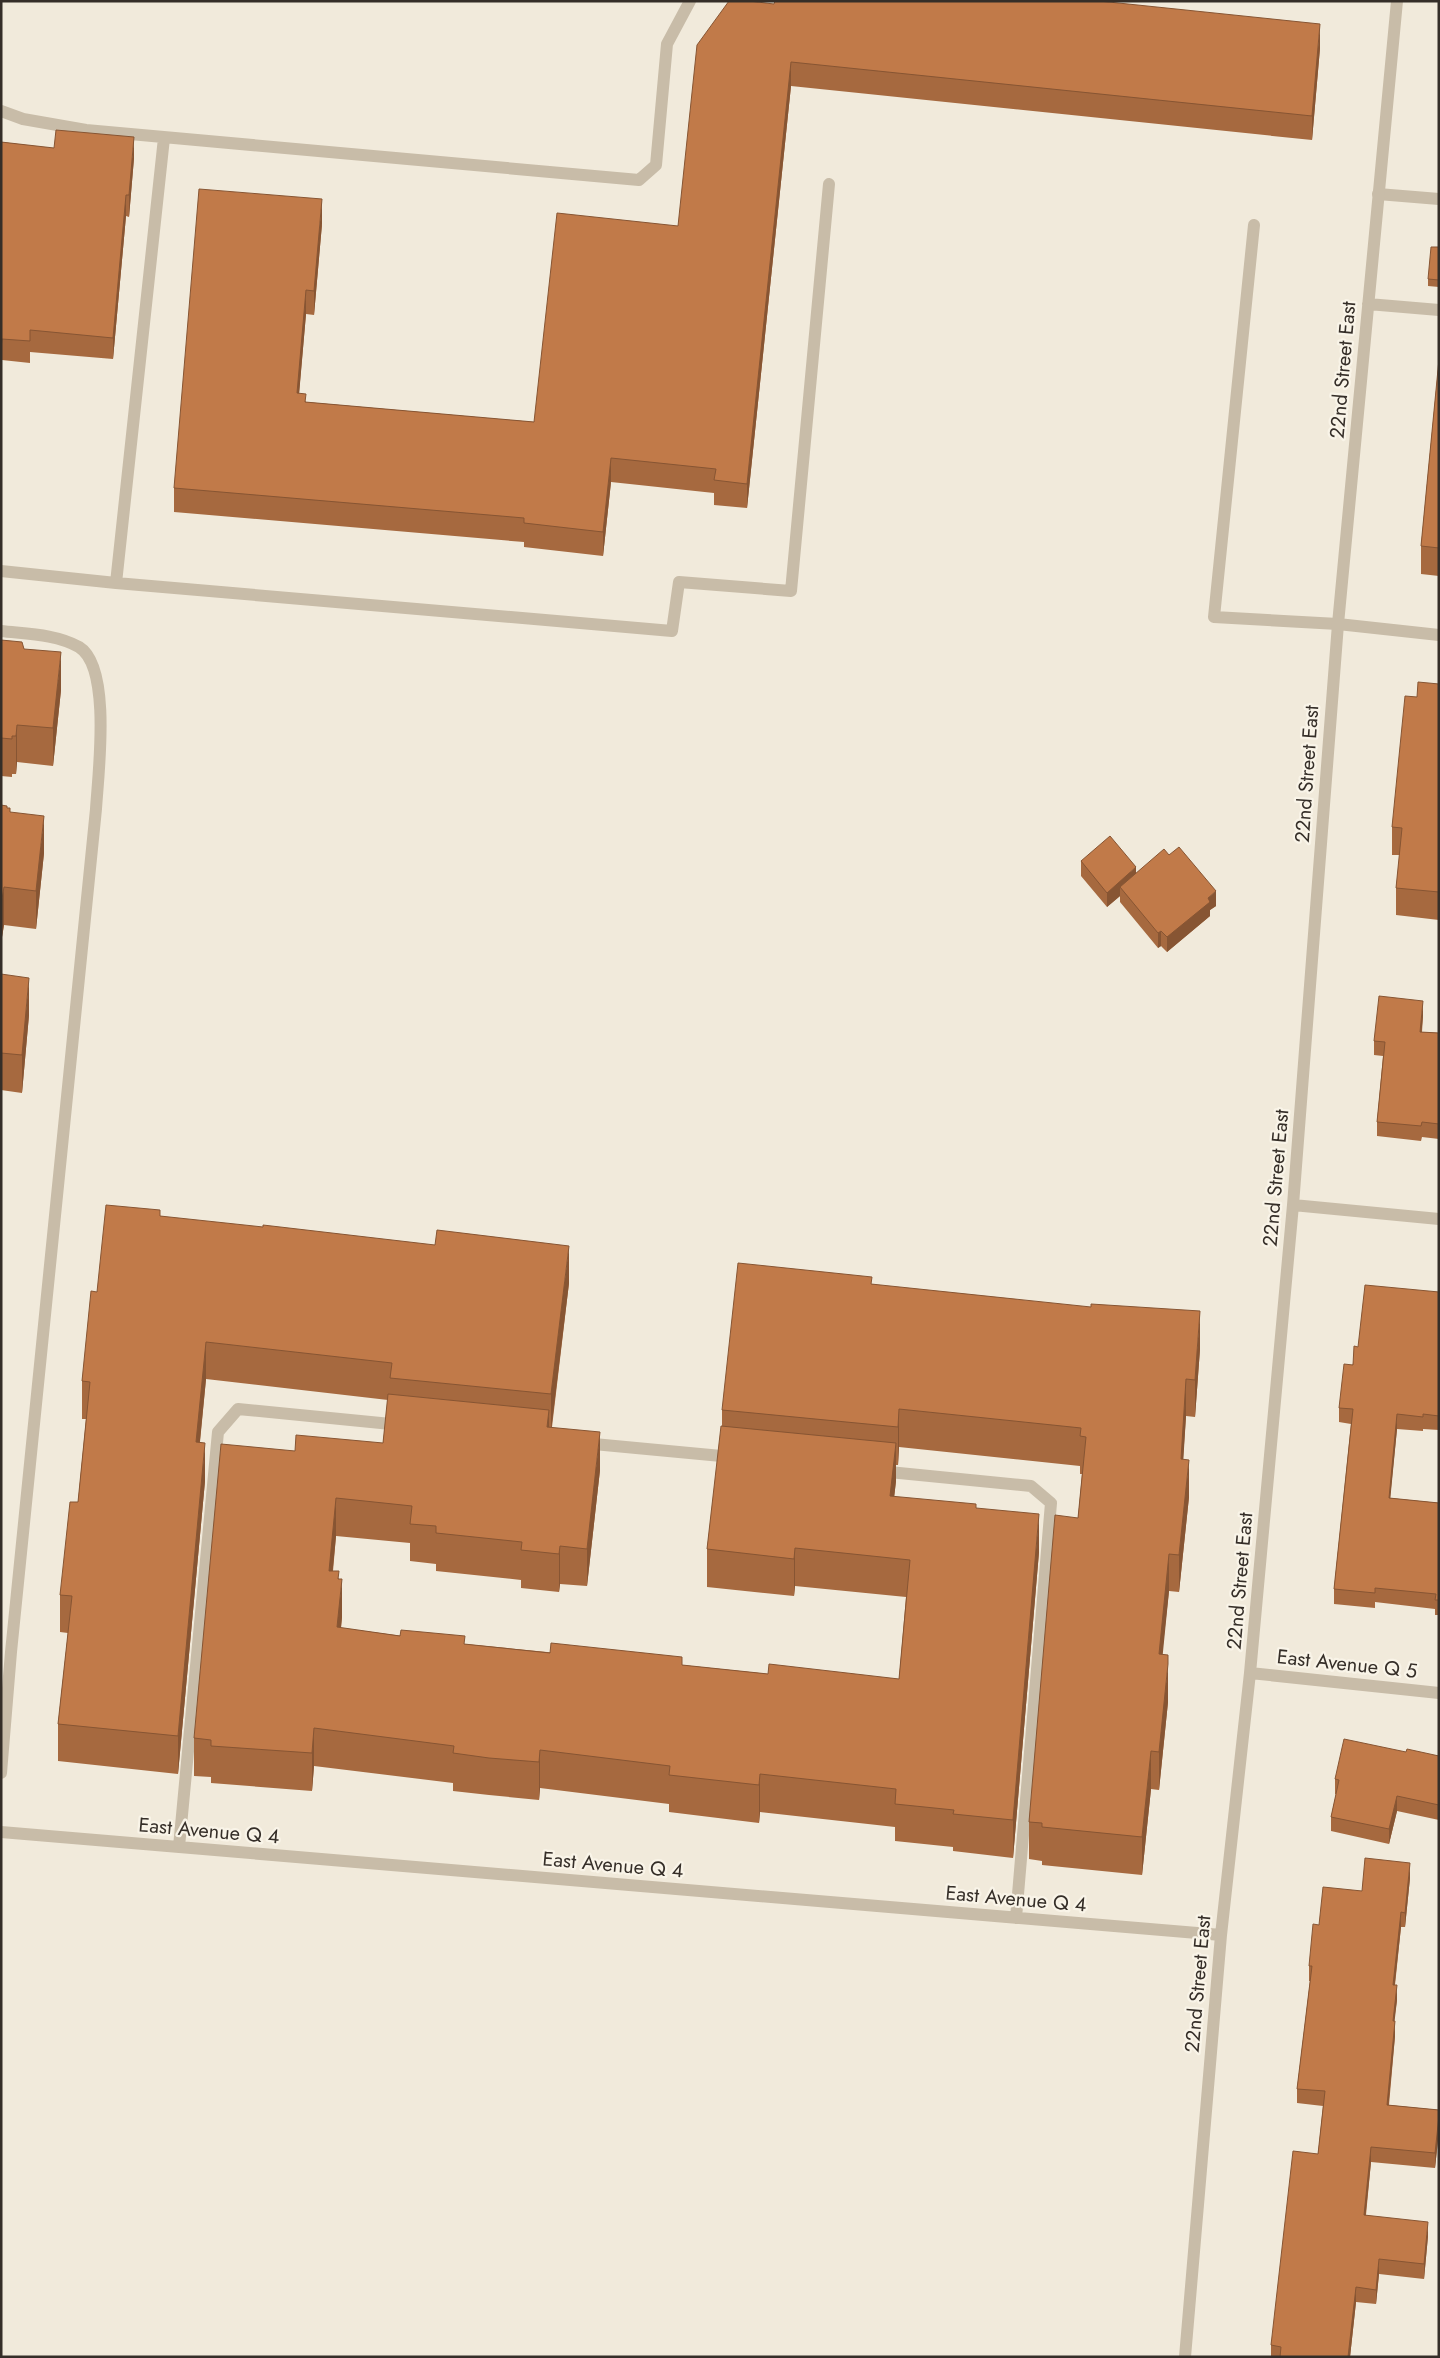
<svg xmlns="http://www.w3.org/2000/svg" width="1440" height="2358" viewBox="0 0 1440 2358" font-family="Jost,sans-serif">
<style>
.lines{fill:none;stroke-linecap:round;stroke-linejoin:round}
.service{stroke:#c8bca8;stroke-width:12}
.minor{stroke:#c8bca8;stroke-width:12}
.wall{fill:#a6693f}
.shaded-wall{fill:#875533}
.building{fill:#c17a49;stroke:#875533}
.labels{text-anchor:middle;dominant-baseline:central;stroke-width:4.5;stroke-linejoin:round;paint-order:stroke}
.street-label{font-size:20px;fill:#352e28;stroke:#f9f4e8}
</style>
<rect width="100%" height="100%" fill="#f1eadb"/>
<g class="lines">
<path class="service" d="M 1,111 L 23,119 L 86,130 L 639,180 L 656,165 L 667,44 L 690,1
M 1378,194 L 1439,199
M 1254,225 L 1214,617 L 1338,624
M 1,571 L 116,583 L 164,138
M 116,583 L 672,631 L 679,582 L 791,591 L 829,184"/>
<path class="minor" d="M 1368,304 L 1439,310
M 1338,624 L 1439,635
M 1,631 C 27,634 56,634 79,647 C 112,667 98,775 96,809 L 11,1652 L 1,1773
M 1293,1205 L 1439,1219
M 583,1443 L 732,1457
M 879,1471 L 1031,1486 L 1051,1503 L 1016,1918
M 1250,1673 L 1439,1693
M 1,1832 L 1221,1935
M 179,1847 L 218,1432 L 238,1409 L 401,1425
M 1185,2357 L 1221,1935 L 1250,1673 L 1293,1205 L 1338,624 L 1397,1"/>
</g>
<path class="wall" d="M 774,4 L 1320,48 L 1312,140 L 791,86 L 747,508 L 714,505 L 714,493 L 611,482 L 603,556 L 524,547 L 524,542 L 174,512 L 174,488 L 322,224 L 314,315 L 306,314 L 299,393 L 306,402 L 534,422 L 678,226 Z
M 1,142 L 134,158 L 129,217 L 126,216 L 113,359 L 30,352 L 30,363 L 2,360 Z
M 1439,247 L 1439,287 L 1428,286 L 1428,279 Z
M 1439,359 L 1439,576 L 1421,574 L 1421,546 Z
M 1,640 L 24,649 L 61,690 L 53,766 L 17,762 L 16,774 L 12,774 L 12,777 L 1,776 Z
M 1439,684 L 1439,920 L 1396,915 L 1396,888 L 1400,855 L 1392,855 L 1392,827 L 1417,697 Z
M 1,805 L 7,808 L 44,853 L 36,929 L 4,925 L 2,937 L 1,937 Z
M 1081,861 L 1136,873 L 1216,906 L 1210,910 L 1210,916 L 1167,952 L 1161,946 L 1158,948 L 1120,902 L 1120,896 L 1107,907 L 1081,876 Z
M 1,974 L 29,1015 L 22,1093 L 1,1090 Z
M 1423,1016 L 1422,1032 L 1439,1033 L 1439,1139 L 1422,1137 L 1421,1141 L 1377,1136 L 1377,1122 L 1383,1056 L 1374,1055 L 1374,1041 Z
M 160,1216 L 569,1283 L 552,1427 L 600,1470 L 587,1586 L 560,1584 L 559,1592 L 521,1588 L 521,1580 L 436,1571 L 436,1564 L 410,1561 L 410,1543 L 336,1536 L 333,1571 L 339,1579 L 342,1617 L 341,1628 L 465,1644 L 682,1665 L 768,1674 L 899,1679 L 906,1597 L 795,1586 L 794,1596 L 707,1587 L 707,1549 L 722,1426 L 722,1410 L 872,1284 L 1200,1349 L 1195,1417 L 1186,1416 L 1183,1459 L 1189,1497 L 1179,1592 L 1169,1591 L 1162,1654 L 1168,1702 L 1159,1790 L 1151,1789 L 1142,1875 L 1042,1865 L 1042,1861 L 1029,1859 L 1029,1822 L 1078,1518 L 1082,1474 L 1080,1474 L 1080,1466 L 899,1447 L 898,1465 L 896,1465 L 896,1481 L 894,1497 L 976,1508 L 1039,1552 L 1013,1858 L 953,1851 L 953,1847 L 895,1841 L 895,1827 L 760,1812 L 759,1823 L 669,1812 L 669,1804 L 540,1788 L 539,1800 L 489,1795 L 453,1791 L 453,1783 L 314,1766 L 312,1791 L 211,1783 L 211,1777 L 194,1776 L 194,1738 L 295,1451 L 383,1443 L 388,1400 L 206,1379 L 200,1442 L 205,1481 L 178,1774 L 58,1761 L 58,1724 L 68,1633 L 60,1632 L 60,1595 L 78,1502 L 86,1419 L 82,1419 L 82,1381 L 97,1292 Z
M 1439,1292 L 1439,1430 L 1423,1429 L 1423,1431 L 1397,1429 L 1390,1498 L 1439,1503 L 1439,1615 L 1435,1615 L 1435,1609 L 1375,1602 L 1375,1608 L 1334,1604 L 1334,1589 L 1351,1424 L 1339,1422 L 1339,1408 L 1358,1347 Z
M 1406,1752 L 1439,1756 L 1439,1820 L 1397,1811 L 1389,1844 L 1331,1831 L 1331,1817 L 1336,1794 L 1335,1794 L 1335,1779 Z
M 1410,1878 L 1405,1927 L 1401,1927 L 1395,1985 L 1397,2000 L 1394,2021 L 1395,2036 L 1389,2105 L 1439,2110 L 1439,2131 L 1435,2168 L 1371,2162 L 1366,2215 L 1428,2236 L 1424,2279 L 1379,2274 L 1376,2304 L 1356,2302 L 1350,2357 L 1271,2357 L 1271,2345 L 1318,2154 L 1323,2106 L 1297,2103 L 1297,2089 L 1310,1981 L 1309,1981 L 1309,1966 L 1319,1925 L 1362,1891 Z"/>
<path class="shaded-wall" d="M 1320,24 L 1320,48 L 1312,140 L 1312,116 Z
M 791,62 L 791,86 L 747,508 L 747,484 Z
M 134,137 L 134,158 L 129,217 L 129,195 Z
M 126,195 L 126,216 L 113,359 L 113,338 Z
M 322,199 L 322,224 L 314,315 L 314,291 Z
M 306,290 L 306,314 L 297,418 L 297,393 Z
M 2,339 L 2,360 L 1,370 L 1,349 Z
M 611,458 L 611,482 L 603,556 L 603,532 Z
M 61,652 L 61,690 L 53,766 L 53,728 Z
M 17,725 L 17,762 L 16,774 L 16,736 Z
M 44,816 L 44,853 L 36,929 L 36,891 Z
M 1136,867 L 1136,882 L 1120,887 L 1120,896 L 1107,907 L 1107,893 Z
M 4,887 L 4,925 L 2,937 L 2,899 Z
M 1216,891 L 1216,906 L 1210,910 L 1210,916 L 1167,952 L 1167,937 L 1208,898 Z
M 1161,931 L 1161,946 L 1158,948 L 1158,933 Z
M 29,978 L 29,1015 L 22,1093 L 22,1055 Z
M 1423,1001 L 1423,1016 L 1420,1046 L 1420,1032 Z
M 569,1246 L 569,1283 L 551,1431 L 551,1394 Z
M 1200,1311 L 1200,1349 L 1195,1417 L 1195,1380 Z
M 206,1342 L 206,1379 L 196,1480 L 196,1442 Z
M 1186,1379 L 1186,1416 L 1181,1497 L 1181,1459 Z
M 899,1409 L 899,1447 L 898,1465 L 898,1427 Z
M 549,1410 L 549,1447 L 547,1427 Z
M 1397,1414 L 1397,1429 L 1389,1512 L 1389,1498 Z
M 600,1432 L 600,1470 L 587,1586 L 587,1549 Z
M 205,1443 L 205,1481 L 178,1774 L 178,1736 Z
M 896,1443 L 896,1481 L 890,1534 L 890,1496 Z
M 1189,1460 L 1189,1497 L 1179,1592 L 1179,1555 Z
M 336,1498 L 336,1536 L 329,1608 L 329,1571 Z
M 1039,1514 L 1039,1552 L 1013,1858 L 1013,1820 Z
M 560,1546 L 560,1584 L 559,1592 L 559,1554 Z
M 795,1548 L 795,1586 L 794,1596 L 794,1559 Z
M 1169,1554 L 1169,1591 L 1159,1692 L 1159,1654 Z
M 342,1579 L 342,1617 L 337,1665 L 337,1627 Z
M 1168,1664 L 1168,1702 L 1159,1790 L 1159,1752 Z
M 314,1728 L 314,1766 L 312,1791 L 312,1753 Z
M 540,1750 L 540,1788 L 539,1800 L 539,1762 Z
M 1151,1751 L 1151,1789 L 1142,1875 L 1142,1837 Z
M 760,1774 L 760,1812 L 759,1823 L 759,1785 Z
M 1397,1796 L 1397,1811 L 1389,1844 L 1389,1829 Z
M 1410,1863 L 1410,1878 L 1405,1927 L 1405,1913 Z
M 1401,1912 L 1401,1927 L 1393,2000 L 1393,1985 Z
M 1397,1985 L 1397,2000 L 1393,2035 L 1393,2021 Z
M 1395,2021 L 1395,2036 L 1387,2120 L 1387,2105 Z
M 1439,2116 L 1439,2131 L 1435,2168 L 1435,2153 Z
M 1371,2147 L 1371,2162 L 1364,2230 L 1364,2215 Z
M 1428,2222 L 1428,2236 L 1424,2279 L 1424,2264 Z
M 1379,2259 L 1379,2274 L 1376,2304 L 1376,2290 Z
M 1356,2287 L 1356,2302 L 1350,2357 L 1348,2357 Z"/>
<path class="building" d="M 729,1 L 749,1 L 774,4 L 775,1 L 1099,1 L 1320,24 L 1312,116 L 791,62 L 747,484 L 714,480 L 716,469 L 611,458 L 603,532 L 524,523 L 524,518 L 174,488 L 199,189 L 322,199 L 314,291 L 306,290 L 297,393 L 306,394 L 305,402 L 534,422 L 557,213 L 678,226 L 697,45 Z
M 56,130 L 134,137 L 129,195 L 126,195 L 113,338 L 30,330 L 30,341 L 2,339 L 1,349 L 1,142 L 54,148 Z
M 1431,247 L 1439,247 L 1439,280 L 1428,279 Z
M 1439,359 L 1439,548 L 1421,546 Z
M 1,640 L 22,642 L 24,649 L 61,652 L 53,728 L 17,725 L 16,736 L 12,736 L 12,739 L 1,738 Z
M 1418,682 L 1439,684 L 1439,892 L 1396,888 L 1402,828 L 1392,827 L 1405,696 L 1417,697 Z
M 1,805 L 7,806 L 7,808 L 10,808 L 10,812 L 44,816 L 36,891 L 4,887 L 2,899 L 1,899 Z
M 1110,836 L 1136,867 L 1107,893 L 1081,861 Z
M 1179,847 L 1216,891 L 1208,898 L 1210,902 L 1167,937 L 1161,931 L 1158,933 L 1120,887 L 1164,849 L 1169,855 Z
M 1,974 L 29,978 L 22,1055 L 1,1053 Z
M 1379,996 L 1423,1001 L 1420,1032 L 1439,1033 L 1439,1124 L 1422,1122 L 1421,1126 L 1377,1122 L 1385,1042 L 1374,1041 Z
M 106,1205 L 160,1210 L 160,1216 L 263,1227 L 263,1225 L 435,1245 L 437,1230 L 569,1246 L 551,1394 L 390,1378 L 392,1363 L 206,1342 L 196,1442 L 205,1443 L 178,1736 L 58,1724 L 72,1596 L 60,1595 L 70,1502 L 78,1502 L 90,1382 L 82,1381 L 91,1291 L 97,1292 Z
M 738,1263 L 872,1277 L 871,1284 L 1091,1307 L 1091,1304 L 1200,1311 L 1195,1380 L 1186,1379 L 1181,1459 L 1189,1460 L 1179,1555 L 1169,1554 L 1159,1654 L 1168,1655 L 1168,1664 L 1159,1752 L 1151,1751 L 1142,1837 L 1042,1827 L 1042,1823 L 1029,1822 L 1055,1515 L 1078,1518 L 1086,1437 L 1080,1436 L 1081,1428 L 899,1409 L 898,1427 L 722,1410 Z
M 1365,1285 L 1439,1292 L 1439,1416 L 1423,1414 L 1423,1417 L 1397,1414 L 1389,1498 L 1439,1503 L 1439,1600 L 1435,1600 L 1436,1594 L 1375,1588 L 1375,1593 L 1334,1589 L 1353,1409 L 1339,1408 L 1344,1364 L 1353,1365 L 1354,1346 L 1358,1347 Z
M 388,1394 L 549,1410 L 547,1427 L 600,1432 L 587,1549 L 560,1546 L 559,1554 L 521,1550 L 522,1542 L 436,1533 L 436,1526 L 410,1524 L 412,1506 L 336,1498 L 329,1571 L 339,1571 L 338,1579 L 342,1579 L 337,1627 L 400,1636 L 401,1630 L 465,1636 L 464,1644 L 550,1653 L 551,1643 L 682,1657 L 682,1665 L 768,1674 L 769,1664 L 899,1679 L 910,1560 L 795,1548 L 794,1559 L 707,1549 L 721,1426 L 896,1443 L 890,1496 L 976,1504 L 976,1508 L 1039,1514 L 1013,1820 L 953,1814 L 954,1810 L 895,1804 L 896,1789 L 760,1774 L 759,1785 L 669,1775 L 670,1766 L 540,1750 L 539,1762 L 489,1758 L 453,1753 L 454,1746 L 314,1728 L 312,1753 L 211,1746 L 211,1740 L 194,1738 L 221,1444 L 295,1451 L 296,1435 L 383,1443 Z
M 1344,1739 L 1406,1752 L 1407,1749 L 1439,1756 L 1439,1805 L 1397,1796 L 1389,1829 L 1331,1817 L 1339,1780 L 1335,1779 Z
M 1365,1858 L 1410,1863 L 1405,1913 L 1401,1912 L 1393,1985 L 1397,1985 L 1393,2021 L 1395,2021 L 1387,2105 L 1439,2110 L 1439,2116 L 1435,2153 L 1371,2147 L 1364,2215 L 1428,2222 L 1424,2264 L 1379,2259 L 1376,2290 L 1356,2287 L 1348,2357 L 1280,2357 L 1281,2347 L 1271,2345 L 1293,2151 L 1318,2154 L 1325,2091 L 1297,2089 L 1312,1966 L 1309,1966 L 1313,1924 L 1319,1925 L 1323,1887 L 1362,1891 Z"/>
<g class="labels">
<g class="street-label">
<text transform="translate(1343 370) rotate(-85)">22nd Street East</text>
<text transform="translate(1307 774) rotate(-86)">22nd Street East</text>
<text transform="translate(1276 1178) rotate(-85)">22nd Street East</text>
<text transform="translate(1240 1581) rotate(-85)">22nd Street East</text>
<text transform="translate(1347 1664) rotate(6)">East Avenue Q 5</text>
<text transform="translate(209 1831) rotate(5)">East Avenue Q 4</text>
<text transform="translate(613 1865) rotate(5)">East Avenue Q 4</text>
<text transform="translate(1016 1899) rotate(5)">East Avenue Q 4</text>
<text transform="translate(1198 1984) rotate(-85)">22nd Street East</text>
</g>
</g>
<rect width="1440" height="2358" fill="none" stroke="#352e28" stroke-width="5"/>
</svg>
